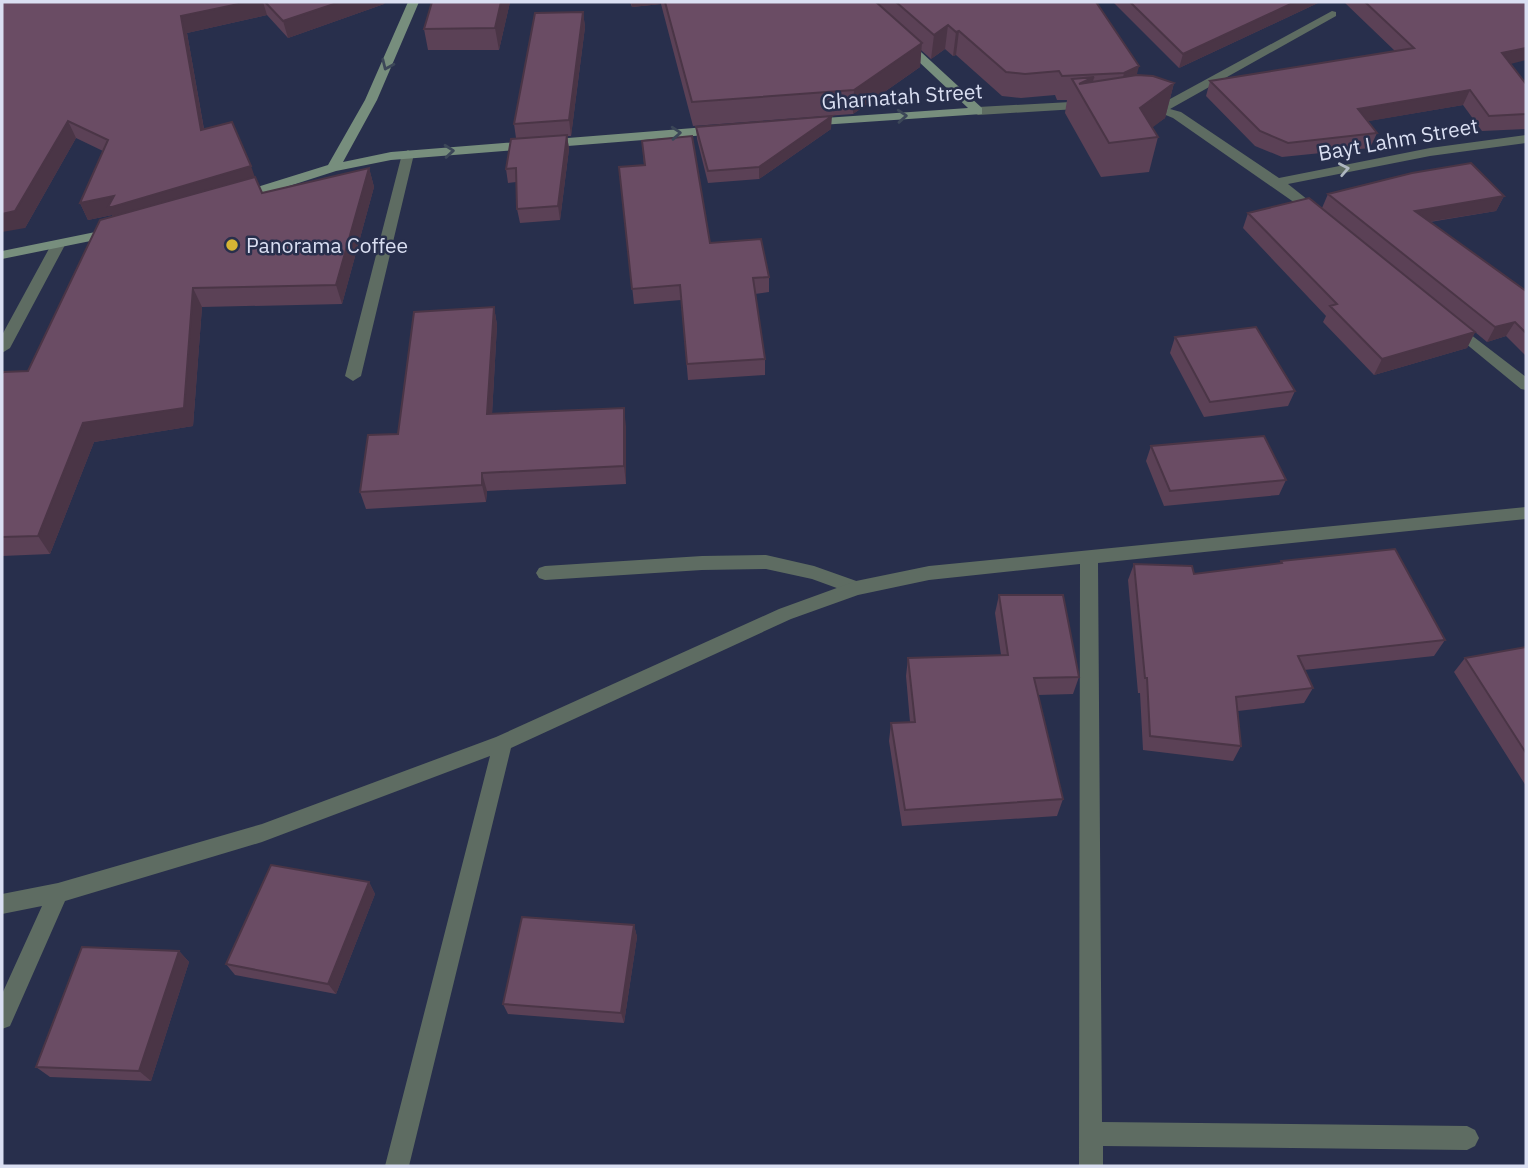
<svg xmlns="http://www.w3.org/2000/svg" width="1528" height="1168" viewBox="0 0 1528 1168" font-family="'IBM Plex Sans',sans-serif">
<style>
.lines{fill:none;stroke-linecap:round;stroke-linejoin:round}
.lane{fill:#5e6c62;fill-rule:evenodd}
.street{fill:#5e6c62;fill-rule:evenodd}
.secondary{fill:#778e7d;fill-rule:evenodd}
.wall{fill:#5b4156}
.shaded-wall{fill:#4a3546}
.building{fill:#6a4c64;stroke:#4a3546;stroke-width:2}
.oneway{stroke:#3c4758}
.oneway2{stroke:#afb7c0}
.poi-dot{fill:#d6b534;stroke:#282f4c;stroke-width:2.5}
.labels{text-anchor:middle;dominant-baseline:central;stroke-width:5;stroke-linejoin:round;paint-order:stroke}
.far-street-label{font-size:21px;fill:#dadff2;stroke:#282f4c}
.far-poi-label{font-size:21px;fill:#dadff2;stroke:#282f4c;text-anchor:start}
</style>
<rect width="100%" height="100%" fill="#282f4c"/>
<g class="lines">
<path class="lane" d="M 766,555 L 814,566 L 862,583 L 865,588 L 862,593 L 856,595 L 812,579 L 766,569 L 702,570 L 545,580 L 539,578 L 536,573 L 539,568 L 545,566 L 702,556 Z"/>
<path class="street" d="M 1332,11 L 1336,12 L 1336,16 L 1170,109 L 1181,112 L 1279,178 L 1430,148 L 1526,135 L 1526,143 L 1430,156 L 1288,184 L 1323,212 L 1325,215 L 1318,219 L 1173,118 L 1139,104 L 1145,100 L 1159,105 Z
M 1089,101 L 1095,105 L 1093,108 L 978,115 L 972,111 L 978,107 Z
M 408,150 L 414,154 L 361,376 L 353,381 L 345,376 L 402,154 Z
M 58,241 L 65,245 L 10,348 L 2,353 L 2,335 L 51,245 Z
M 1453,321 L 1526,377 L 1526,390 L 1521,389 L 1448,329 L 1446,326 L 1448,323 Z
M 1526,507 L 1526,519 L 1098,563 L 1102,1122 L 1467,1126 L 1475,1130 L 1479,1138 L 1475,1146 L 1467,1150 L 1103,1146 L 1103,1166 L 1079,1166 L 1080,564 L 929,580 L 858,595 L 791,619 L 511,748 L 409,1166 L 385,1166 L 490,756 L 262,842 L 65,901 L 10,1026 L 2,1029 L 2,994 L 42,906 L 2,914 L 2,894 L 58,883 L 262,824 L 496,737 L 779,609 L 856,581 L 929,566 Z"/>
<path class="secondary" d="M 408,2 L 419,2 L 377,100 L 343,162 L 391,152 L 719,126 L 725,130 L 719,134 L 391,160 L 336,171 L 245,200 L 235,200 L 235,194 L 328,165 L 365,100 Z
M 900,40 L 908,40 L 982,108 L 982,114 L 806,126 L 804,123 L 810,119 L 968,108 L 900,44 Z
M 115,228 L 120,229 L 120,235 L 2,259 L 2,251 Z"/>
</g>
<path class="wall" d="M 2,2 L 385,2 L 384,4 L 288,38 L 267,15 L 187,33 L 204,129 L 254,177 L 262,193 L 369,168 L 374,187 L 342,304 L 202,307 L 193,426 L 94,442 L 50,554 L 2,556 L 2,374 L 28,371 L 113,217 L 112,215 L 88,220 L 80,203 L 103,151 L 76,138 L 25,228 Z
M 432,2 L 510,2 L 499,50 L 428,50 L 424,29 Z
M 630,2 L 1096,2 L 1137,75 L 1174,83 L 1165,118 L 1152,127 L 1158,137 L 1149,172 L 1101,177 L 1065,113 L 1067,100 L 1057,100 L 1055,95 L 1021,98 L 1002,96 L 956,55 L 953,56 L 945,49 L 931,59 L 921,50 L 920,67 L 853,114 L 693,126 L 661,4 L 632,7 Z
M 1113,2 L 1320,2 L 1179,68 Z
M 1344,2 L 1526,2 L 1511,64 L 1526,84 L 1526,129 L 1482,131 L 1463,105 L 1368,121 L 1377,133 L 1370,148 L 1282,157 L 1255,146 L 1206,96 L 1210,81 L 1395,51 Z
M 583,12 L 585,27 L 571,136 L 567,136 L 569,149 L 560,220 L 520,223 L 517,209 L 516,182 L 508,183 L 506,169 L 516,138 L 514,124 Z
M 696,127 L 831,129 L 759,179 L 708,183 L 697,139 Z
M 642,141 L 710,243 L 769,277 L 769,292 L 755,294 L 765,359 L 765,375 L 688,380 L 681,300 L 634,304 L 619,167 L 644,165 Z
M 1328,194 L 1504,196 L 1496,211 L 1430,222 L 1526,291 L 1526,356 L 1506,336 L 1487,342 L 1475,332 L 1467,348 L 1374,375 L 1323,322 L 1326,316 L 1243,228 L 1248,213 L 1322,208 Z
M 494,307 L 497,325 L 492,414 L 626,426 L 626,484 L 487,491 L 486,502 L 366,509 L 360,492 L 398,434 Z
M 1175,337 L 1295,391 L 1288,406 L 1204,417 L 1170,353 Z
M 1151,446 L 1286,480 L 1279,495 L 1164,506 L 1146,461 Z
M 1281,561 L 1445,640 L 1434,656 L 1304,670 L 1313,688 L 1304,703 L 1238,711 L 1241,746 L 1233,761 L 1143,750 L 1140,693 L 1138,693 L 1128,580 L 1134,564 L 1194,574 L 1280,564 Z
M 999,595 L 1079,677 L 1073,694 L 1038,695 L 1063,799 L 1057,816 L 902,826 L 889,741 L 891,723 L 910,722 L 906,676 L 908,658 L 1001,655 L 995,613 Z
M 1526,647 L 1526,786 L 1454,672 L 1465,658 Z
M 369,882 L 375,894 L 336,994 L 235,975 L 226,964 Z
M 634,925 L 637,937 L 624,1023 L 508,1014 L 503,1004 Z
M 179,951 L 189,962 L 151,1081 L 50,1077 L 36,1067 Z"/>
<path class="shaded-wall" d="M 248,2 L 263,2 L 267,15 L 187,33 L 207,147 L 201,130 L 181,16 Z
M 340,2 L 385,2 L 384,4 L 288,38 L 283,21 Z
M 501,2 L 510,2 L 499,50 L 495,28 Z
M 631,2 L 661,2 L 661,4 L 632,7 Z
M 1295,2 L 1320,2 L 1179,68 L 1183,54 Z
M 583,12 L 585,27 L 571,136 L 569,120 Z
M 948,25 L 945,49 L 931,59 L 934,35 Z
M 959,31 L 956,55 L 953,56 L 956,32 Z
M 922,43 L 920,67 L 853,114 L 854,90 Z
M 1526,48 L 1526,60 L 1495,68 L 1502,53 Z
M 1139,66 L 1133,90 L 1118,97 L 1124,73 Z
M 1094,77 L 1088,106 L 1079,84 Z
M 1174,83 L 1165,118 L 1136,140 L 1140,108 Z
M 1470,90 L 1463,105 L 1352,124 L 1358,109 Z
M 832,116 L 831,129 L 759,179 L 759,167 Z
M 68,121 L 76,138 L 25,228 L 2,232 L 2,214 Z
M 567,135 L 569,149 L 560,220 L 558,206 Z
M 251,166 L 257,183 L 116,224 L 112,215 L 88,220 L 80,203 Z
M 369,168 L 374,187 L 342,304 L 336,285 Z
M 1504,196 L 1496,211 L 1408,225 L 1415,211 Z
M 193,288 L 202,307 L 193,426 L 94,442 L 50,554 L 38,536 L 83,423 Z
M 494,307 L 497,325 L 491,432 L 487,414 Z
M 1515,322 L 1506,336 L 1487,342 L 1495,327 Z
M 1475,332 L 1467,348 L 1374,375 L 1382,359 Z
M 624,408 L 626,426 L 626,484 L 624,466 Z
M 482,473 L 487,491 L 486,502 L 482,485 Z
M 369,882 L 375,894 L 336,994 L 328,984 Z
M 634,925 L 637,937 L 624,1023 L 621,1013 Z
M 179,951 L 189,962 L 151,1081 L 139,1071 Z"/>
<path class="building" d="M 2,2 L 248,2 L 181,16 L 201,130 L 232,122 L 251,166 L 112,207 L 108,207 L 114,196 L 80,203 L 108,140 L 68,121 L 15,211 L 2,214 Z
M 265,2 L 340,2 L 283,21 Z
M 432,2 L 501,2 L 495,28 L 424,29 Z
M 665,2 L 876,2 L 922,43 L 854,90 L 692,102 Z
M 896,2 L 1096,2 L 1139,66 L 1124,73 L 1062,76 L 1059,71 L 1025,74 L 1006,72 L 959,31 L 956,32 L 948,25 L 934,35 Z
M 1130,2 L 1295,2 L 1183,54 Z
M 1365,2 L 1526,2 L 1526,48 L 1502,53 L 1526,84 L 1526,114 L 1489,116 L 1470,90 L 1358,109 L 1377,133 L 1288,143 L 1260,131 L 1210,81 L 1414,48 Z
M 583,12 L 569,120 L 514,124 L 535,13 Z
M 1137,75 L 1153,76 L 1174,83 L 1140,108 L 1158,137 L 1109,143 L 1072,79 L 1094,77 L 1079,84 Z
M 832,116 L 759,167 L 708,171 L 696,127 Z
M 567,135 L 558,206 L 517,209 L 516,168 L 506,169 L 511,139 Z
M 692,136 L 710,243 L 761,239 L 769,277 L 753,278 L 765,359 L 687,364 L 680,285 L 632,289 L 619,167 L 645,165 L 642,141 Z
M 1471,163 L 1504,196 L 1415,211 L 1526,291 L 1526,333 L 1515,322 L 1495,327 L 1328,194 L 1412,173 Z
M 369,168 L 336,285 L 193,288 L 184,408 L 83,423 L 38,536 L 2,537 L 2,374 L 3,372 L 28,371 L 100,220 L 255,177 L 262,193 Z
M 1309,198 L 1475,332 L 1382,359 L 1330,306 L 1337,304 L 1248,213 Z
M 494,307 L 487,414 L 624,408 L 624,466 L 482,473 L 482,485 L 360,492 L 368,435 L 398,434 L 414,312 Z
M 1256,327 L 1295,391 L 1210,402 L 1175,337 Z
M 1264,436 L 1286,480 L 1170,491 L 1151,446 Z
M 1395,549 L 1445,640 L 1298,656 L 1313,688 L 1236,697 L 1241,746 L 1150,736 L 1147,678 L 1145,678 L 1134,564 L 1192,566 L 1194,574 L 1282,563 L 1281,561 Z
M 999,595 L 1063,595 L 1079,677 L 1034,678 L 1063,799 L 905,810 L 891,723 L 915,722 L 908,658 L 1008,655 Z
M 1526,647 L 1526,753 L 1465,658 Z
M 271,865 L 369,882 L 328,984 L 226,964 Z
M 522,917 L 634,925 L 621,1013 L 503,1004 Z
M 82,947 L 179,951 L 139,1071 L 36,1067 Z"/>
<defs><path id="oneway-chevron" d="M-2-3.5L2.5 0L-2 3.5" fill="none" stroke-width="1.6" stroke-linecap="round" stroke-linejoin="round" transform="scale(1.75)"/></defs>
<g class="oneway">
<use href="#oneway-chevron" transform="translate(387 65) rotate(114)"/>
<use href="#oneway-chevron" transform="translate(902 116) rotate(-4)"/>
<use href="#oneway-chevron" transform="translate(676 133) rotate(-4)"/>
<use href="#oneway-chevron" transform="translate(449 151) rotate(-5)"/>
</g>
<use class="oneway2" href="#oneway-chevron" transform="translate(1344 169) rotate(-11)"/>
<circle class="poi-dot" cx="232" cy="245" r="7"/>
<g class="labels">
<g class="far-street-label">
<text transform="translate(902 96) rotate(-4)">Gharnatah Street</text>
<text transform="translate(1398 139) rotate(-10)">Bayt Lahm Street</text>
</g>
<g class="far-poi-label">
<text x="246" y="245">Panorama Coffee</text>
</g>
</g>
<rect width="1528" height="1168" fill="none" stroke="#dadff2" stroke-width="7"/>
</svg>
